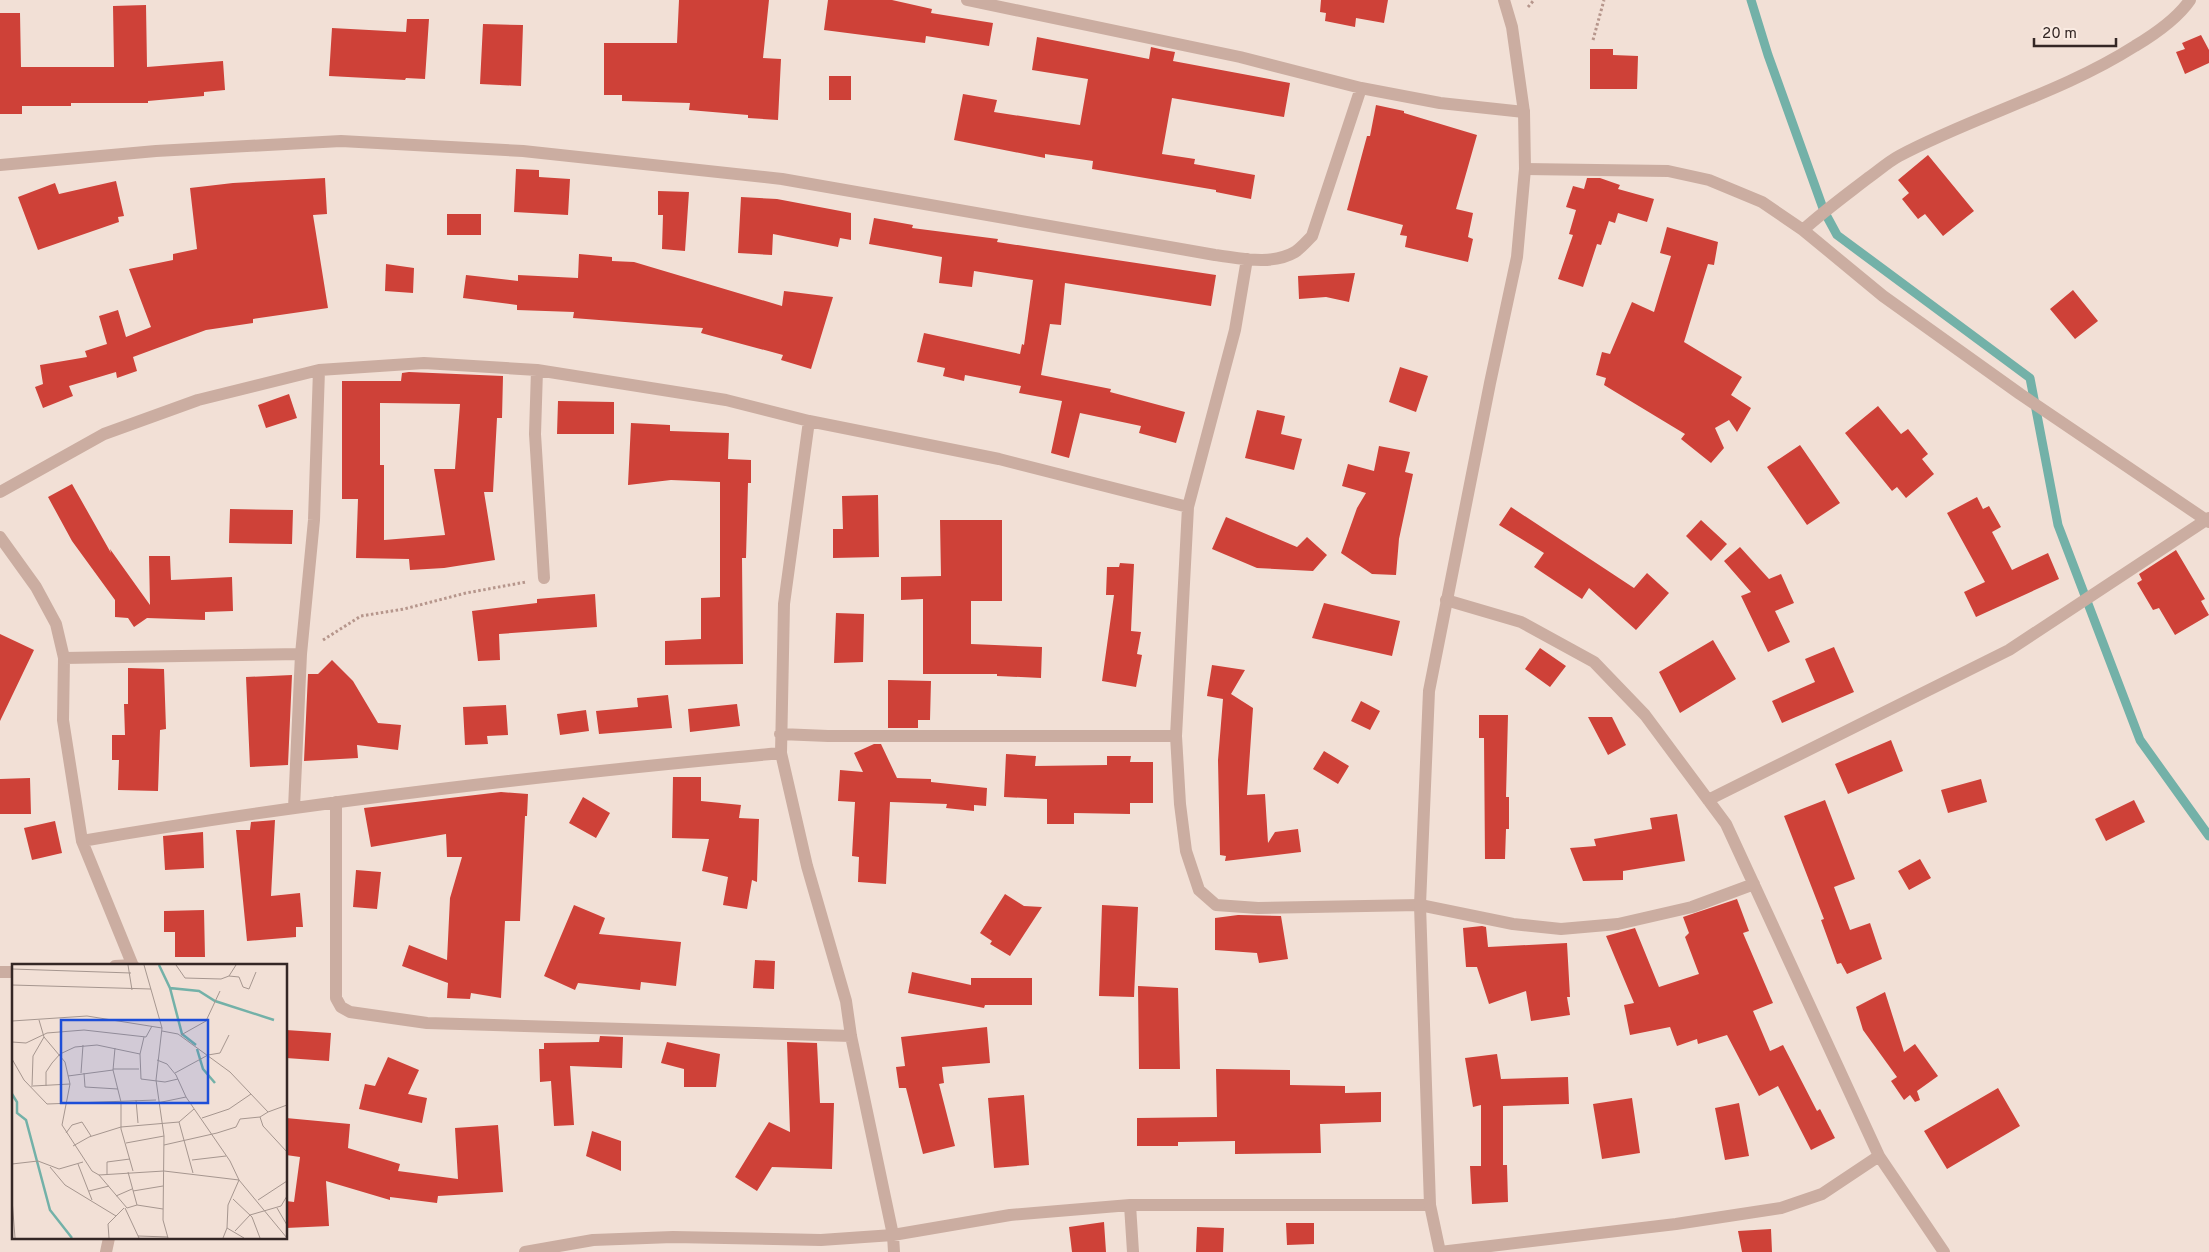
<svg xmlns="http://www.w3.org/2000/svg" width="2209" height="1252" viewBox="0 0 2209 1252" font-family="Overpass,sans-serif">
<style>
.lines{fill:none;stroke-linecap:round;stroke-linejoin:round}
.stream{stroke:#73b1a8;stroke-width:9}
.building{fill:#ce4138;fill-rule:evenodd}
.path{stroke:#b6968c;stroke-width:3;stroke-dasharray:2.5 2.5;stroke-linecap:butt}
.minor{stroke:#cbada1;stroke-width:12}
.tertiary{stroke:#cbada1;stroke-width:12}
.inset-river{fill:none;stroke:#73b1a8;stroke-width:2.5}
.inset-road{fill:none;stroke:#a6968f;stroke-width:1}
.view{fill:#1d4ed8;fill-opacity:0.15;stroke:#1d4ed8;stroke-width:2.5}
.inset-edge{fill:none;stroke:#342725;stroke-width:2.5}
</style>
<rect width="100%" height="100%" fill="#f2e0d6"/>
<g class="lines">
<path class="stream" d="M 1751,0 L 1768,55 L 1824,211 L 1837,235 L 2030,378 L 2058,525 L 2140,740 L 2209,836"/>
</g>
<path class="building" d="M 679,0 L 769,0 L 763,58 L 781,59 L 778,120 L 748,118 L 748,115 L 689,110 L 690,103 L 622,101 L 622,95 L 604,95 L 604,43 L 677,43 Z
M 828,0 L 892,0 L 932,9 L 931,13 L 993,23 L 989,46 L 926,36 L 925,43 L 824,30 Z
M 1321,0 L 1388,0 L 1384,23 L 1356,18 L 1355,27 L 1325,21 L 1326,13 L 1320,12 Z
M 146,5 L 147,67 L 223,61 L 225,90 L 204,92 L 204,96 L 148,101 L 148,103 L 71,103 L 71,106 L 22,106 L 22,114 L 0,114 L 0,13 L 20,13 L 21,67 L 114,67 L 113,6 Z
M 407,19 L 429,19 L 425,79 L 406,78 L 405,80 L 329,76 L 332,28 L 406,32 Z
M 483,24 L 523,25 L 521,86 L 480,84 Z
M 2201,35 L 2209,50 L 2209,63 L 2185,74 L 2176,52 L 2185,49 L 2182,43 Z
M 1037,37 L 1149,59 L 1151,47 L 1164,50 L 1175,52 L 1173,61 L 1290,83 L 1284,117 L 1172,98 L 1162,154 L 1195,159 L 1194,164 L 1255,175 L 1251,199 L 1216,192 L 1216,190 L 1092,169 L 1093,161 L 1045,154 L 1045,158 L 954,140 L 963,94 L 997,100 L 994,112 L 1080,125 L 1088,79 L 1032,70 Z
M 1590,49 L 1613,49 L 1613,55 L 1638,56 L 1637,89 L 1590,89 Z
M 829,76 L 851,76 L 851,100 L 829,100 Z
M 1376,105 L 1404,111 L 1404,113 L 1477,135 L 1456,209 L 1473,213 L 1468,237 L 1473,239 L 1468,262 L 1405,247 L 1407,236 L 1400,235 L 1403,225 L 1347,210 L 1367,136 L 1370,136 Z
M 1928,155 L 1974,211 L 1943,236 L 1925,214 L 1918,219 L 1902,199 L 1909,193 L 1898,180 Z
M 516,169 L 539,170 L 539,177 L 570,179 L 568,215 L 514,212 Z
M 325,178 L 327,214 L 313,215 L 328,308 L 253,319 L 253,323 L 206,330 L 133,357 L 137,371 L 117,378 L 116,372 L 69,386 L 73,396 L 43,408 L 35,387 L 43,384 L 40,365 L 87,357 L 85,351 L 107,344 L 99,316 L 118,310 L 126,337 L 151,327 L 129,269 L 173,260 L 173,254 L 197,249 L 190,188 L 233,183 Z
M 1587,178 L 1600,178 L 1620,185 L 1618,189 L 1654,199 L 1647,222 L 1618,213 L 1615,223 L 1609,221 L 1601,245 L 1597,244 L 1583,287 L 1558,279 L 1573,235 L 1569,234 L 1576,210 L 1566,207 L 1573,186 L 1584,189 Z
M 116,181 L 124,216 L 118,217 L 119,222 L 38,250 L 18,197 L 55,183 L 59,194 Z
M 658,191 L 689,192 L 685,251 L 662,249 L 663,215 L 658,215 Z
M 741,197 L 777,199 L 851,213 L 851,240 L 840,238 L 838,247 L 773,234 L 772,255 L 738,253 Z
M 447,214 L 481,214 L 481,235 L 447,235 Z
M 874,218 L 913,225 L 912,228 L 998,239 L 997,242 L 1216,275 L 1211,306 L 1065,283 L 1061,325 L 1050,324 L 1041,375 L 1111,389 L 1110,392 L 1185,412 L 1176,443 L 1139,433 L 1141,426 L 1080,413 L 1069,458 L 1051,453 L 1062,401 L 1019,393 L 1021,386 L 965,375 L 964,381 L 943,376 L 945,368 L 917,362 L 924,333 L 1020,354 L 1022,344 L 1024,345 L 1033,280 L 974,271 L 972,287 L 939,283 L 942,257 L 869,244 Z
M 1667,227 L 1718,242 L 1714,265 L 1708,264 L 1684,342 L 1742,377 L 1731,395 L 1751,408 L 1737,432 L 1729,420 L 1715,428 L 1724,448 L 1711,463 L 1681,439 L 1685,434 L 1604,385 L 1606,378 L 1596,375 L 1602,352 L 1610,354 L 1632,302 L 1654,312 L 1671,256 L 1660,253 Z
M 579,254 L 612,257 L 612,261 L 634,262 L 782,306 L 784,291 L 833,297 L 811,369 L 781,360 L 783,355 L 701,333 L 703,328 L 573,318 L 574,312 L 517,310 L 517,305 L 463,298 L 466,275 L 518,281 L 518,275 L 578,278 Z
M 386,264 L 414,268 L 413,293 L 385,291 Z
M 1355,273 L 1349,302 L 1326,297 L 1299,299 L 1298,276 Z
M 2073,290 L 2098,321 L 2075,339 L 2050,309 Z
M 1400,367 L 1428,376 L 1416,412 L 1389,402 Z
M 409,372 L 503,376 L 502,418 L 497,418 L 493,492 L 484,492 L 495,560 L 444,568 L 410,570 L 409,559 L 356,558 L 358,499 L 342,499 L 342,381 L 401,381 L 402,373 ZM 380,403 L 460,404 L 455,469 L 434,469 L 445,535 L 384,540 L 384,465 L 380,465 Z
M 289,394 L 297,418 L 266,428 L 258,405 Z
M 558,401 L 614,402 L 614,434 L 557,434 Z
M 1878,406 L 1901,434 L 1908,429 L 1928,454 L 1922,459 L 1934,474 L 1906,498 L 1897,487 L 1892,491 L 1845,433 Z
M 1257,410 L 1285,416 L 1281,434 L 1302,439 L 1294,470 L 1245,458 Z
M 631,423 L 670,425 L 670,431 L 729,433 L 728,459 L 751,460 L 751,483 L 748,483 L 746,558 L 742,558 L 743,664 L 665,665 L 665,641 L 701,639 L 701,598 L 720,597 L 720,482 L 671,480 L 628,485 Z
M 1800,445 L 1840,503 L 1807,525 L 1767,467 Z
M 1379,446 L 1410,452 L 1405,472 L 1413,474 L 1399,539 L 1396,575 L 1372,574 L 1341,553 L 1357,508 L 1366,493 L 1342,486 L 1348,464 L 1374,471 Z
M 72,484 L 111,553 L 110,549 L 150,605 L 149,556 L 170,556 L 171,580 L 232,577 L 233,611 L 205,612 L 205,620 L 147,618 L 134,627 L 128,618 L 115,617 L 115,600 L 72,541 L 48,497 Z
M 878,495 L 879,557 L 833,558 L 833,529 L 843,529 L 842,496 Z
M 1977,497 L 1983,509 L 1989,506 L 2001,527 L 1992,532 L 2012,570 L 2048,553 L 2059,579 L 1976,617 L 1964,592 L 1985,582 L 1947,513 Z
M 1511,507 L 1634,588 L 1647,573 L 1669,593 L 1636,630 L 1589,588 L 1582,599 L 1534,567 L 1544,553 L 1499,525 Z
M 230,509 L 293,510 L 292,544 L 229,543 Z
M 1226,517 L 1297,547 L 1307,537 L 1327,555 L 1313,571 L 1257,568 L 1212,549 Z
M 940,520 L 1002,520 L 1002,601 L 971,601 L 971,644 L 1042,647 L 1041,678 L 997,676 L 997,674 L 923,674 L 923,599 L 901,600 L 901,577 L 941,576 Z
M 1701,520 L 1727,544 L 1711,561 L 1686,536 Z
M 1740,547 L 1769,579 L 1781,574 L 1794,603 L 1775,611 L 1790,642 L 1768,652 L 1741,596 L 1751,592 L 1724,561 Z
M 2176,550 L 2205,599 L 2201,601 L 2209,615 L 2175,635 L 2159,608 L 2153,610 L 2137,583 L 2142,580 L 2139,574 Z
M 1120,563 L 1134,564 L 1131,631 L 1141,632 L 1137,654 L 1142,655 L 1136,687 L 1102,681 L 1114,595 L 1106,595 L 1107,567 L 1119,567 Z
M 595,594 L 597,627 L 499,634 L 500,660 L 478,661 L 472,611 L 537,603 L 537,599 Z
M 1324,603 L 1400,621 L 1392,656 L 1312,638 Z
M 836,613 L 864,614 L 863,662 L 834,663 Z
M 0,634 L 34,650 L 0,721 Z
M 1713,640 L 1736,679 L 1680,713 L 1659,672 Z
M 1834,647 L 1854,692 L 1782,723 L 1772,701 L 1815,682 L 1805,659 Z
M 1540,648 L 1566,666 L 1550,687 L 1525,669 Z
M 332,660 L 353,681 L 378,723 L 401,725 L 398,750 L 357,745 L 358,758 L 304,761 L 308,674 L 318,674 Z
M 1212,665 L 1245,670 L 1231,694 L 1253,708 L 1247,795 L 1265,794 L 1268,843 L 1275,832 L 1298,829 L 1301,852 L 1225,861 L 1226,856 L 1220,855 L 1218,760 L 1223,699 L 1207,696 Z
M 128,668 L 164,669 L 166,729 L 160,730 L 158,791 L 118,790 L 119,760 L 112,760 L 112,735 L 125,735 L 124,704 L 128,704 Z
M 292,675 L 288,765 L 250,767 L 246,677 Z
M 888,680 L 931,681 L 930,720 L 918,720 L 918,728 L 888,728 Z
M 668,695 L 672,728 L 599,734 L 596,711 L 638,707 L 637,698 Z
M 1361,701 L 1380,711 L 1370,730 L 1351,721 Z
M 737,704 L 740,726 L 690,732 L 688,709 Z
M 506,705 L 508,735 L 487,736 L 488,744 L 465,745 L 463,707 Z
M 586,710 L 589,731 L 560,735 L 557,714 Z
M 1479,715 L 1508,715 L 1506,797 L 1509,797 L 1509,829 L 1506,829 L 1505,859 L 1485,859 L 1484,738 L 1479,738 Z
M 1588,717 L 1612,717 L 1626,745 L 1608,755 Z
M 1891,740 L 1903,771 L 1848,794 L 1835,764 Z
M 874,744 L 881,744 L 897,778 L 931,779 L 931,782 L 987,788 L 986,806 L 974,805 L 974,811 L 946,808 L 947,804 L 890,802 L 886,884 L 858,882 L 859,857 L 852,856 L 855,802 L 838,801 L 840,770 L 863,772 L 854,753 Z
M 1324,751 L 1349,766 L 1338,784 L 1313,769 Z
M 1006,754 L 1036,756 L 1035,766 L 1107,765 L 1107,756 L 1131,756 L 1130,762 L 1153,762 L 1153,803 L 1130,803 L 1130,814 L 1074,813 L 1074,824 L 1047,824 L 1047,799 L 1004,797 Z
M 673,777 L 701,777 L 701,801 L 741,805 L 739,818 L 759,819 L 757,882 L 752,880 L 747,909 L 723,905 L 728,877 L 702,871 L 709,839 L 672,838 Z
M 30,778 L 31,814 L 0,814 L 0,779 Z
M 1981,779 L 1987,802 L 1948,813 L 1941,790 Z
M 501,792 L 528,794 L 527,816 L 525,816 L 520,921 L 505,921 L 501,998 L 471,993 L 470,999 L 447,998 L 448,983 L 402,966 L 409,945 L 447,960 L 450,898 L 462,857 L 447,857 L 446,834 L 371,847 L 364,808 Z
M 583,797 L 610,813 L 596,838 L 569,823 Z
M 1825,800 L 1855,879 L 1834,887 L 1850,930 L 1870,923 L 1882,959 L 1847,974 L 1841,963 L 1837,964 L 1821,920 L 1824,919 L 1784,816 Z
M 2134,800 L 2145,822 L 2106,841 L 2095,819 Z
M 1677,814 L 1685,861 L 1623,871 L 1623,880 L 1583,881 L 1570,848 L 1596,846 L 1594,839 L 1652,829 L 1650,818 Z
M 275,820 L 271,896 L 300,893 L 303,927 L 296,927 L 296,937 L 247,941 L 236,830 L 250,830 L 251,822 Z
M 55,821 L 62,853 L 32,860 L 24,828 Z
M 203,832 L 204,868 L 165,870 L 163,836 Z
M 1920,859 L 1931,878 L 1909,890 L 1898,871 Z
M 356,870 L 381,872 L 377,909 L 353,907 Z
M 1005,894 L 1024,906 L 1042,907 L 1010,956 L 990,944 L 992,941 L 980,933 Z
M 1737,899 L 1749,931 L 1743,933 L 1773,1003 L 1753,1011 L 1770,1051 L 1783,1045 L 1817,1111 L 1820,1109 L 1835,1138 L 1811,1150 L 1778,1086 L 1759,1096 L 1727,1035 L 1698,1044 L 1697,1039 L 1677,1046 L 1670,1027 L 1630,1035 L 1624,1005 L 1634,1003 L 1606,936 L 1635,928 L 1659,987 L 1699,974 L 1685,937 L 1689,933 L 1683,917 Z
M 574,905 L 605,918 L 599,934 L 681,942 L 676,986 L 641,982 L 640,990 L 578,983 L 575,990 L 544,976 Z
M 1102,905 L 1138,907 L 1134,997 L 1099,996 Z
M 204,910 L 205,957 L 175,957 L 175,932 L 164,932 L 164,911 Z
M 1238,915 L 1281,916 L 1288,959 L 1259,963 L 1257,953 L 1215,950 L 1215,918 Z
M 1482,926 L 1486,927 L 1488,947 L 1567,943 L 1570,997 L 1567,997 L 1570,1015 L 1531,1021 L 1526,991 L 1489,1004 L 1477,967 L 1466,967 L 1463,928 Z
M 755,960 L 775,961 L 774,989 L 753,988 Z
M 912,972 L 971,985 L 971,978 L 1032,978 L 1032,1005 L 985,1005 L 984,1008 L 908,993 Z
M 1138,986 L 1178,988 L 1180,1069 L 1139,1069 Z
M 1885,992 L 1904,1052 L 1915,1044 L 1938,1076 L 1917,1091 L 1920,1100 L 1915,1102 L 1910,1095 L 1904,1100 L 1891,1081 L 1897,1077 L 1863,1030 L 1856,1007 Z
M 987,1027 L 990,1063 L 942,1067 L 944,1083 L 939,1084 L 955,1146 L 923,1154 L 906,1088 L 899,1088 L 896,1067 L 905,1066 L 901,1037 Z
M 286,1030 L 331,1033 L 329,1061 L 286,1058 Z
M 600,1036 L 623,1037 L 622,1068 L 570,1066 L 574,1125 L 554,1126 L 551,1081 L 540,1082 L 539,1049 L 544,1049 L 544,1043 L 599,1042 Z
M 667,1042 L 720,1054 L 716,1087 L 684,1087 L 684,1069 L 661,1063 Z
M 787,1042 L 817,1043 L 820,1103 L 834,1103 L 832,1169 L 772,1167 L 757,1191 L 735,1177 L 769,1122 L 790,1132 Z
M 1497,1054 L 1501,1079 L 1568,1077 L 1569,1104 L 1503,1106 L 1503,1165 L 1507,1165 L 1508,1202 L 1472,1204 L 1470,1166 L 1481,1166 L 1481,1105 L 1473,1107 L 1465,1058 Z
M 388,1057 L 419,1070 L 408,1094 L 427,1098 L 422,1123 L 359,1109 L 365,1084 L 375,1086 Z
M 1216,1069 L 1290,1070 L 1290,1085 L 1345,1086 L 1345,1093 L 1381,1092 L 1381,1122 L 1320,1124 L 1321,1153 L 1235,1154 L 1235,1141 L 1178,1142 L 1178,1146 L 1137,1146 L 1137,1118 L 1217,1117 Z
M 1998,1088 L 2020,1126 L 1947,1169 L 1924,1131 Z
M 1024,1095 L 1029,1165 L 994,1168 L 988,1098 Z
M 1632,1098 L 1640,1153 L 1602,1159 L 1593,1104 Z
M 1739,1103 L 1749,1156 L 1725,1160 L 1715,1108 Z
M 286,1118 L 350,1124 L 348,1148 L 400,1164 L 398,1171 L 458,1179 L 455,1128 L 498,1125 L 503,1192 L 438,1196 L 437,1203 L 390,1197 L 390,1200 L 326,1181 L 329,1226 L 286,1228 L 286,1201 L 294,1202 L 300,1157 L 286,1155 Z
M 592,1131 L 621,1141 L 621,1171 L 586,1156 Z
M 1104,1222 L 1106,1252 L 1072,1252 L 1069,1227 Z
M 1286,1223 L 1314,1223 L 1314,1244 L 1287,1245 Z
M 1197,1227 L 1224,1228 L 1223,1252 L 1196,1252 Z
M 1771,1229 L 1772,1252 L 1742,1252 L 1738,1231 Z"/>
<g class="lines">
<path class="path" d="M 1528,7 L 1534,0
M 1593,40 L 1604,0
M 323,640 L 361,616 L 404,609 L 466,593 L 526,582"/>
<path class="minor" d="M 967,0 L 1240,57 L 1361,88 L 1440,103 L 1524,112
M 0,165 L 156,151 L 341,141 L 523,151 L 782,179 L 1215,255 C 1240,258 1271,266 1295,252 C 1301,248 1307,241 1312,236 L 1361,88
M 1525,169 L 1668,171 L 1709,180 L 1762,202 L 1803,230 L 1883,296 L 2020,394 L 2209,522
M 1803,230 C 1824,211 1846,195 1868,178 C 1878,171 1888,162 1899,156 C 1976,115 2061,93 2135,46 C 2155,34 2177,19 2190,0
M 1247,259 L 1235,330 L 1188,507 L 1176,736 L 1180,804 L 1186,851 L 1199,890 L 1216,905 L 1258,908 L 1420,905 L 1513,924 L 1561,929 L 1618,924 L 1692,907 L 1754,884
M 537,370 L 535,434 L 544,578
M 809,421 L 784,604 L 781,753 L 807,866 L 846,1001 L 851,1036 L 893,1235 L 894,1252
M 0,492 L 104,434 L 198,400 L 319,370 L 424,363 L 537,370 L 726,400 L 809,421 L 999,459 L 1188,507
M 0,537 L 36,587 L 56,624 L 64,658 L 63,720 L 82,841 L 133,966
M 1446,600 L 1521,622 L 1594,662 L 1645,715 L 1726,824 L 1879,1156 L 1944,1252
M 64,658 L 301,654
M 780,734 L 828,736 L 1176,736
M 1708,800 L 2009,650 L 2209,518
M 336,802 L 336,998 L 341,1007 L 350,1012 L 427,1023 L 851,1036
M 294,808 L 301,654 L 314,520 L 319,370
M 82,841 C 314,801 547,775 781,753
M 115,966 L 133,965
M 0,972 L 14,972
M 1130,1205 L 1133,1252
M 106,1252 L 109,1238
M 525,1252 L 593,1240 L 673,1237 L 821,1240 L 893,1235 L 1010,1215 L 1130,1205 L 1430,1205
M 1440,1252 L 1676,1224 L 1781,1208 L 1822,1194 L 1879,1156"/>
<path class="tertiary" d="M 1440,1252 L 1430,1205 L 1420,905 L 1429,691 L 1490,383 L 1517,257 L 1525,169 L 1524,112 L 1512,27 L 1504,0"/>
</g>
<g transform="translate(12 964)">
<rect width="275" height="275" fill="#f2e0d6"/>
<path class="inset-river" d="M 147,1 L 158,24 L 187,27 L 203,37 L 262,56M 158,24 L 170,70 L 184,81M 185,85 L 191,105 L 203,119M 0,130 L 5,138 L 5,149 L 14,156 L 38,246 L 60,274"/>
<path class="inset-road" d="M 116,1 L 120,26M 132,1 L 150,64 L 144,116 L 152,172 L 151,256 L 156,274M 164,1 L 173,14 L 209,15 L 217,12 L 224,1M 0,5 L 119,9M 217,12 L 227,13 L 231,23 L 237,25 L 244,8M 0,21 L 139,25M 27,56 L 32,73 L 53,98 L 58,120 L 50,161 L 80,207 L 87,211 L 152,207 L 227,216 L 218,197 L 174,133 L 164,111 L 155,100 L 145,96M 0,57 L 75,52 L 150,64M 150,67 L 166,70 L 218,108 L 256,148 L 248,153M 169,71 L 194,57 L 208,27M 132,73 L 128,90 L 129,115 L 153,118 L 166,115M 0,78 L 14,79 L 35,69 L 72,66 L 134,73 L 140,62M 103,84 L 101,106 L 109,138 L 109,165 L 121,207M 0,95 L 12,116 L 35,140 L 144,136M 101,105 L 127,105M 69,109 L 71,81M 72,109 L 73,123 L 106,125M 163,109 L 196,91 L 208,89 L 217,71M 56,112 L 101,106M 21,122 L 58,120M 34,122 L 34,108 L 40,99 L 48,90 L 63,83 L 85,81 L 128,90M 20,123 L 21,92 L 32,73M 124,136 L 126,159M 145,139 L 174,133M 256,148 L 275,141M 190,154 L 217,145 L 239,130M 167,158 L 181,209M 54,169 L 60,161 L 70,158 L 79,172M 114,179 L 152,172M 152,181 L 205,169 L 224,163 L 228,155 L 248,153 L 251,162 L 275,188M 61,182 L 77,173 L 109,163 L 167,158 L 182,145M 180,196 L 214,192M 0,200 L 26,197 L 47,205 L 71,198M 66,200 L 80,236M 38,203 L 53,221 L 104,252M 116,208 L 125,241M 95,210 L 95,198 L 118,195M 87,211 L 115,244M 77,227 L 97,222M 121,227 L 151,222M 104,232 L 120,225M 0,235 L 3,274M 221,235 L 240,253 L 248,274M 246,236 L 275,217M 113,244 L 127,274M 115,244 L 125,241 L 151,245M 265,244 L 275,261M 215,264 L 216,241 L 227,216 L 275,274M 223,267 L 238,251 L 269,242 L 275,232M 126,272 L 156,273M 97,274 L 96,260 L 112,244M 211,274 L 215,264 L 232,274"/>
<path class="view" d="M 49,56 L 196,56 L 196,139 L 49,139 Z"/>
<rect width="275" height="275" class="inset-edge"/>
</g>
<path d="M2034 38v8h82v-8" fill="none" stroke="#342725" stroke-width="2.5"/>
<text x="2042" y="38" font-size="15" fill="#342725" stroke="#faebe2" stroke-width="4" paint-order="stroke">20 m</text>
</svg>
